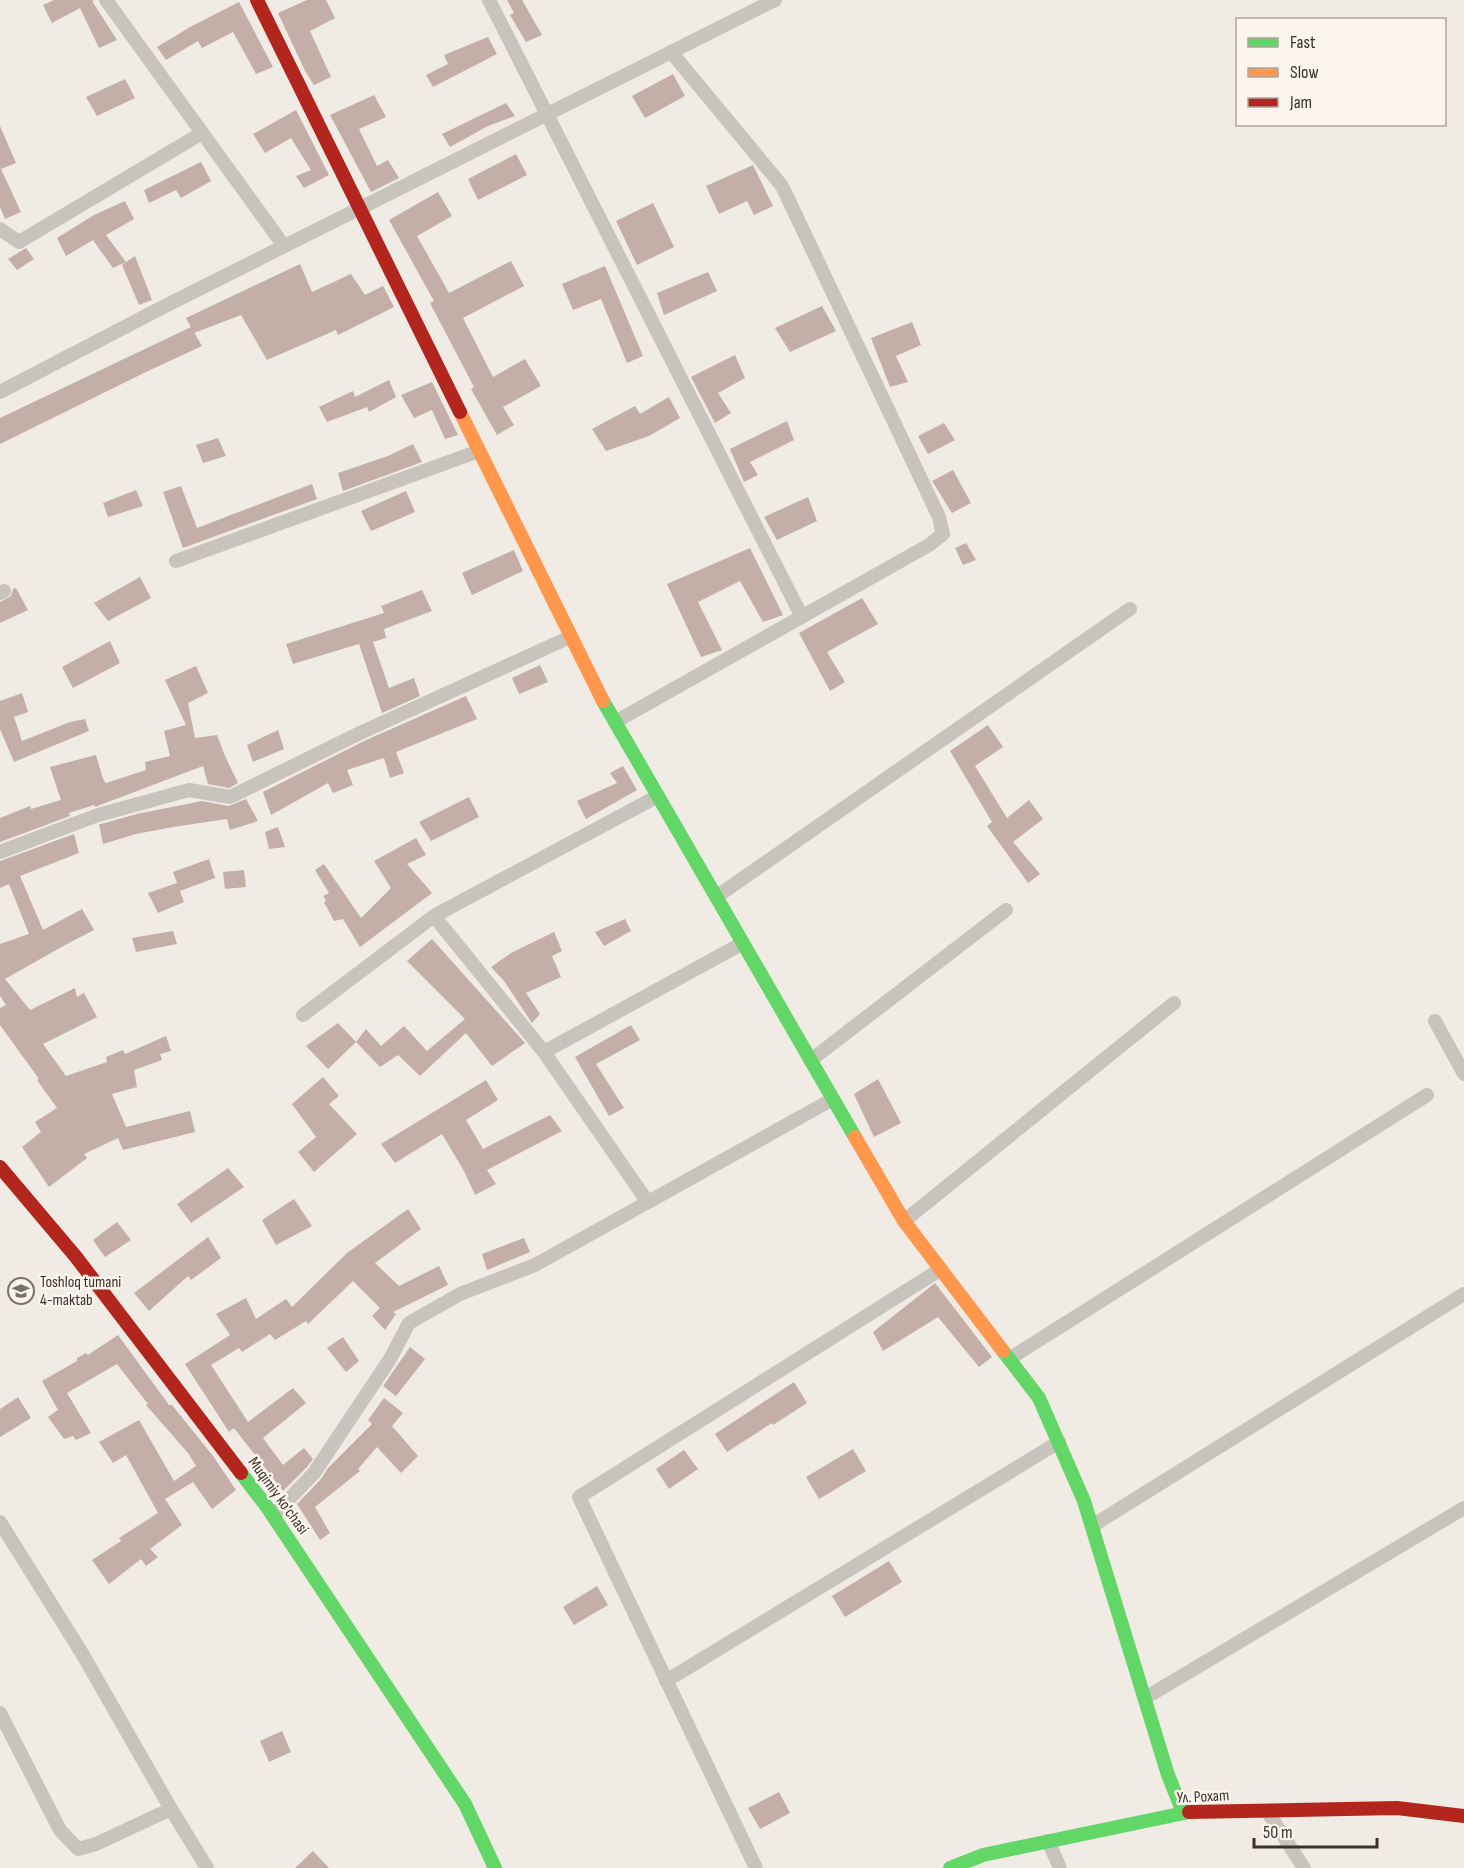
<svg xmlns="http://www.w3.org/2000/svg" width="1464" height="1868" viewBox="0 0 1464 1868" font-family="'Sofia Sans Condensed',sans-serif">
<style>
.building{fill:#c3afa7}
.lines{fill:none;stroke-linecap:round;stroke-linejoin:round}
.street{stroke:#c9c3be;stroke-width:14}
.fast{stroke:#63d668;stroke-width:14}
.slow{stroke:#ff974d;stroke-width:14}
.jam{stroke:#b3261e;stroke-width:14}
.labels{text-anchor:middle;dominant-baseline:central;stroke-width:5;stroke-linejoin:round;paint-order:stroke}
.poi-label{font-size:16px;fill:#3b302b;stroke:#fbf5ee;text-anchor:start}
.street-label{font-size:16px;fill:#3b302b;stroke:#fbf5ee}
</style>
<rect width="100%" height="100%" fill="#f0ebe5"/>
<path class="building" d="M 54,0 L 95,0 L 92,1 L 117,40 L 99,48 L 80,8 L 52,23 L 43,5 Z
M 307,0 L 326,0 L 335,18 L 310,31 L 331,77 L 314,85 L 305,71 L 278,13 Z
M 507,0 L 522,0 L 542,35 L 526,42 L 510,15 L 514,13 Z
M 239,2 L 273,67 L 256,74 L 233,32 L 202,48 L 198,41 L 166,60 L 157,47 L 190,27 Z
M 488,37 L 497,54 L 433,87 L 426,75 L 448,64 L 444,55 Z
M 673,74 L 685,96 L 645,118 L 632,96 Z
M 125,79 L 135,98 L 97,116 L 86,97 Z
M 374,95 L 386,117 L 359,129 L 377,166 L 388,160 L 399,178 L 371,192 L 330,115 Z
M 506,103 L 515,116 L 488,126 L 450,147 L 442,134 Z
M 296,110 L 329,175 L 304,188 L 296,176 L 311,170 L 291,138 L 265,153 L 253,134 Z
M 0,126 L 16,163 L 1,169 L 21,212 L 5,219 L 0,207 Z
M 516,154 L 527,175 L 478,200 L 468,179 Z
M 201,162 L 211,181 L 181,198 L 176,190 L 149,203 L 144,190 Z
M 753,165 L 773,206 L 754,215 L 747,201 L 719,214 L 706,186 Z
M 438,192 L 452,216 L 417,236 L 449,293 L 511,261 L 524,286 L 463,318 L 493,377 L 525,359 L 541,386 L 503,407 L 514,425 L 497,435 L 471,389 L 474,387 L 430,303 L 434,301 L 389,220 Z
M 125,201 L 134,219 L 106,235 L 126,262 L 135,256 L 152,300 L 139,305 L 122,265 L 126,262 L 113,268 L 93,240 L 66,256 L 57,238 L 94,215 Z
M 653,203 L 674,247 L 637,265 L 616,221 Z
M 26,248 L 34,259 L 17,270 L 8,259 Z
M 300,264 L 312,292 L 351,274 L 365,295 L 383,286 L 394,307 L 338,335 L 336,330 L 267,360 L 241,315 L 194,333 L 186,318 Z
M 605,266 L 643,356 L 627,363 L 601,299 L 573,310 L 562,284 Z
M 708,272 L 717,291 L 664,315 L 657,293 Z
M 822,306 L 836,331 L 790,352 L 775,328 Z
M 912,322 L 921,345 L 896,356 L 908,382 L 890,387 L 871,338 Z
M 191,327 L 202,346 L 146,372 L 0,444 L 0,418 Z
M 735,355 L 745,378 L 718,393 L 731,413 L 715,423 L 691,377 Z
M 389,380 L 396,397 L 369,412 L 367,407 L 327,422 L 319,407 L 353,391 L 355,397 Z
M 432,382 L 458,435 L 445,439 L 432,410 L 414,418 L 401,395 Z
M 669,397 L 680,418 L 649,436 L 606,451 L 592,429 L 635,406 L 640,414 Z
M 787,421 L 794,440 L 750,462 L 758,475 L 744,482 L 730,449 Z
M 944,423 L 955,440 L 928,454 L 918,436 Z
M 218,438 L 226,456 L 203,463 L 196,445 Z
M 413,444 L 422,462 L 343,491 L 338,473 L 388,456 Z
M 953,470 L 971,503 L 952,513 L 932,481 Z
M 312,484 L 317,499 L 183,548 L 163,492 L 181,486 L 197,528 Z
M 136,490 L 143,506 L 108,517 L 103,503 Z
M 406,491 L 415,512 L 371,531 L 361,511 Z
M 808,497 L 817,521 L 777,540 L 764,517 Z
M 966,543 L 976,560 L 963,565 L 955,548 Z
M 750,548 L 783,615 L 763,622 L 740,581 L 698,602 L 722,650 L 701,657 L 667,584 Z
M 514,550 L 523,571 L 472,595 L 462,573 Z
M 140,577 L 151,598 L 108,621 L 94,603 Z
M 16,588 L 28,610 L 0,623 L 0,602 L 11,596 L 13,589 Z
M 422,590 L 432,611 L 384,629 L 386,638 L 373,642 L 389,688 L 414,678 L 420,696 L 382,713 L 359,644 L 293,664 L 286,644 L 384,613 L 381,606 Z
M 862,598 L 878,624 L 827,652 L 845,682 L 830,691 L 799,633 Z
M 110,641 L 120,663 L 73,688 L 62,667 Z
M 540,665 L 548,682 L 519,694 L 512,678 Z
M 196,666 L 208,693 L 188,703 L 195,738 L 217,735 L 225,756 L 238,783 L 229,788 L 208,784 L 203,766 L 100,805 L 95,807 L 94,805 L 69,813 L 70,816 L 0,842 L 0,818 L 30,806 L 31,809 L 61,800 L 50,767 L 96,755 L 103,779 L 106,783 L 146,770 L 145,762 L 170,756 L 164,731 L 186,725 L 165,680 Z
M 22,693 L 28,712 L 14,717 L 22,741 L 70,722 L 85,719 L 89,731 L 14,762 L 0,729 L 0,701 Z
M 466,696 L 477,719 L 396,752 L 404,773 L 390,778 L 384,758 L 347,770 L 353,785 L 333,793 L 328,783 L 271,815 L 263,792 L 364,741 Z
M 988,725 L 1003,747 L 975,766 L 1007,818 L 1029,800 L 1043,819 L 1013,842 L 1040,874 L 1028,883 L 987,826 L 992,822 L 950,751 Z
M 278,730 L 284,749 L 253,762 L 247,745 Z
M 623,766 L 637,790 L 586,819 L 577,801 L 617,783 L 610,773 Z
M 469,797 L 479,817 L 431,841 L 419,822 Z
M 246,799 L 258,821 L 230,830 L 227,819 L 173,827 L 136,834 L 103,844 L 99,824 L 101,824 L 137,814 L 202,801 L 229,806 Z
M 278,827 L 285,847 L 269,849 L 265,832 Z
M 74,834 L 79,853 L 20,876 L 43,930 L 82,909 L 94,930 L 65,945 L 5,979 L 30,1010 L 75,988 L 77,997 L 84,993 L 97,1017 L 43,1044 L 66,1076 L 107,1062 L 106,1057 L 123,1050 L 125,1054 L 166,1036 L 171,1051 L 160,1054 L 162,1060 L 134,1070 L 137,1087 L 112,1094 L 126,1127 L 190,1111 L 195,1132 L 123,1150 L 118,1138 L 84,1154 L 87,1158 L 49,1187 L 22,1147 L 41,1132 L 35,1122 L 57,1108 L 37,1080 L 39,1079 L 0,1025 L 0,1008 L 6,1005 L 0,996 L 0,944 L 29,934 L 9,884 L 0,888 L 0,861 Z
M 416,838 L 426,855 L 407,864 L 432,893 L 360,947 L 343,919 L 334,921 L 324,902 L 326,901 L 323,896 L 329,893 L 315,870 L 324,864 L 361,918 L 391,888 L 374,861 Z
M 209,859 L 215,878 L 180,891 L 173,872 Z
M 244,870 L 246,887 L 225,889 L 223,872 Z
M 177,883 L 184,902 L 158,913 L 148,893 Z
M 625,919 L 631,931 L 604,946 L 595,932 Z
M 173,931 L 177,944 L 136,952 L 132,938 Z
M 554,932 L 562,951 L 552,956 L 561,977 L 526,993 L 540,1014 L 532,1023 L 504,981 L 491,967 L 511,953 Z
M 432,939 L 525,1043 L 492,1066 L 466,1033 L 420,1076 L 398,1055 L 380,1067 L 356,1042 L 366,1029 L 381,1046 L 404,1026 L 427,1051 L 465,1019 L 407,961 Z
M 338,1023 L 356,1042 L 328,1069 L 306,1046 Z
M 631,1025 L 640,1040 L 596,1064 L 624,1108 L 609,1116 L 575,1057 Z
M 323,1077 L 339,1096 L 329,1104 L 357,1134 L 314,1172 L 298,1152 L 316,1137 L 292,1104 Z
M 878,1079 L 901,1123 L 874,1137 L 854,1094 Z
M 486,1080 L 498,1100 L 466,1120 L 483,1149 L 550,1115 L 562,1131 L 487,1170 L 496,1184 L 475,1195 L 464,1171 L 442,1134 L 395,1163 L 381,1144 Z
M 228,1168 L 244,1187 L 191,1223 L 177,1204 Z
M 294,1199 L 312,1226 L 276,1245 L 262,1220 Z
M 408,1209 L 421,1229 L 375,1263 L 399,1286 L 439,1266 L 448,1285 L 393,1312 L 396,1314 L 385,1330 L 372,1316 L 380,1308 L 353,1281 L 308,1324 L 306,1321 L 275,1340 L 270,1334 L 242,1352 L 239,1348 L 211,1365 L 248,1422 L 293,1388 L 306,1403 L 263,1438 L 283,1465 L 304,1448 L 313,1459 L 307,1467 L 283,1491 L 234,1428 L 229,1432 L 185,1364 L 230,1335 L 216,1314 L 246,1298 L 256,1319 L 286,1299 L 292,1307 L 347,1253 Z
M 117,1222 L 131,1240 L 105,1257 L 93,1240 Z
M 208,1237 L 221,1258 L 191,1280 L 188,1276 L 149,1311 L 134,1293 Z
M 524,1238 L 530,1252 L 487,1270 L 482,1254 Z
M 935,1283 L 992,1357 L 979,1367 L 938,1317 L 883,1351 L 873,1332 Z
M 118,1335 L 169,1405 L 172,1405 L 213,1456 L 236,1490 L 212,1509 L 193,1482 L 165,1499 L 182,1525 L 150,1549 L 158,1557 L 146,1566 L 141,1559 L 109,1584 L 92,1560 L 121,1541 L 119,1538 L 158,1513 L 126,1455 L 113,1463 L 99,1442 L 139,1420 L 174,1481 L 196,1466 L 188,1453 L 146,1405 L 148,1404 L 117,1364 L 67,1393 L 91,1433 L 76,1440 L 73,1436 L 64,1439 L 48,1417 L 58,1410 L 42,1381 L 77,1361 L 77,1358 L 86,1353 L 88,1355 Z
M 343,1337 L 359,1361 L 346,1372 L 327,1348 Z
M 410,1347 L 425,1359 L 396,1396 L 383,1386 Z
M 794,1382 L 807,1403 L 773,1425 L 772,1423 L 727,1452 L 715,1434 Z
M 18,1397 L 31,1418 L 0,1437 L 0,1409 Z
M 384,1398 L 403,1413 L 392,1426 L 418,1456 L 401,1473 L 377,1447 L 358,1469 L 360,1471 L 315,1507 L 330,1533 L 320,1540 L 297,1504 L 321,1479 L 328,1468 L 372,1424 L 368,1420 Z
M 853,1449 L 866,1471 L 819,1499 L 806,1477 Z
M 684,1450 L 698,1469 L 669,1489 L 656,1469 Z
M 889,1561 L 902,1582 L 845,1617 L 832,1596 Z
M 597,1586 L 608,1605 L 574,1625 L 563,1607 Z
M 282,1731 L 291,1752 L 269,1762 L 260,1741 Z
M 779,1792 L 790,1813 L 760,1829 L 748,1808 Z
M 313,1851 L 329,1868 L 295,1868 Z"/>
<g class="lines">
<path class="street" d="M 106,0 L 284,246
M 489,0 L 802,617
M 0,229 L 19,242 L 202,133
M 0,392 L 167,305 L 775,0
M 176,561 L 479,451
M 0,593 L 4,591
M 615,722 L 929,545 L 943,534 L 939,517 L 782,186 L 671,52
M 0,852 L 98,815 L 189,790 L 230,797 L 360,733 L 570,637
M 716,897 L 1130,609
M 434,916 L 544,1052 L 647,1201
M 303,1015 L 434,916 L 658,796
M 1435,1021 L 1464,1074
M 544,1052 L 743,943
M 811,1060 L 1006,910
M 904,1221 L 1174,1003
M 1009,1359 L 1427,1095
M 273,1516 L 314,1473 L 390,1359 L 409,1323 L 460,1294 L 535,1265 L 833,1099
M 0,1522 L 83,1655 L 171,1809 L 207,1868
M 1092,1526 L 1464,1294
M 666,1681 L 1059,1442
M 1145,1698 L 1464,1508
M 0,1713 L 60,1830 L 78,1849 L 96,1844 L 171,1809
M 1267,1811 L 1304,1868
M 1048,1841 L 1060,1868
M 756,1868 L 579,1497 L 941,1269"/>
<path class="fast" d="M 603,701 L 855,1137
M 1003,1351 L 1039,1398 L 1084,1501 L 1168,1775 L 1183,1812
M 241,1473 L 267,1507 L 465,1804 L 495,1868
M 950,1868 L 983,1855 L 1189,1812"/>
<path class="slow" d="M 460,412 L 603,701
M 855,1137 L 904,1221 L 1003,1351"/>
<path class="jam" d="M 257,0 L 460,412
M 0,1167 L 76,1257 L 241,1473
M 1189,1812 L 1397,1808 L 1464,1816"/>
</g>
<defs>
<symbol id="school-ring" viewBox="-11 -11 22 22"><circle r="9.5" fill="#fbf5ee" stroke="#7a716c" stroke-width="1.5"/><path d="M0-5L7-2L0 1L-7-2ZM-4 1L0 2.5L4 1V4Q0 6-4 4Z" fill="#7a716c"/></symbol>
</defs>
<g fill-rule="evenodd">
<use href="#school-ring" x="6" y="1276" width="30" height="30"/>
</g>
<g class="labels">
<g class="poi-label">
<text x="40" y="1282">Toshloq tumani<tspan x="40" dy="18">4-maktab</tspan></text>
</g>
<g class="street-label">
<text transform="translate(278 1496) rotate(54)">Muqimiy ko'chasi</text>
<text transform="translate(1203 1797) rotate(-3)">Ул. Рохат</text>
</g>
</g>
<rect x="1236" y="18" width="210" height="108" fill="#fbf5ee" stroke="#aea6a0" stroke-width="1.5"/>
<rect x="1248" y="38" width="30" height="9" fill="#63d668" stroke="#aea6a0" stroke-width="1.5"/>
<text x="1290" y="48" font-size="18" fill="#3b302b">Fast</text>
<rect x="1248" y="68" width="30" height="9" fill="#ff974d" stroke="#aea6a0" stroke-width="1.5"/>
<text x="1290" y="78" font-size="18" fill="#3b302b">Slow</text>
<rect x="1248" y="98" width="30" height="9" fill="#b3261e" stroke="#aea6a0" stroke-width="1.5"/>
<text x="1290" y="108" font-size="18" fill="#3b302b">Jam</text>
<path d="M1254 1838v9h123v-9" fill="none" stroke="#3b302b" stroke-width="3"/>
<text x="1263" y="1838" font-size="18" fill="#3b302b" stroke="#fbf5ee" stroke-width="4.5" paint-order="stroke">50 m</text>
</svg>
